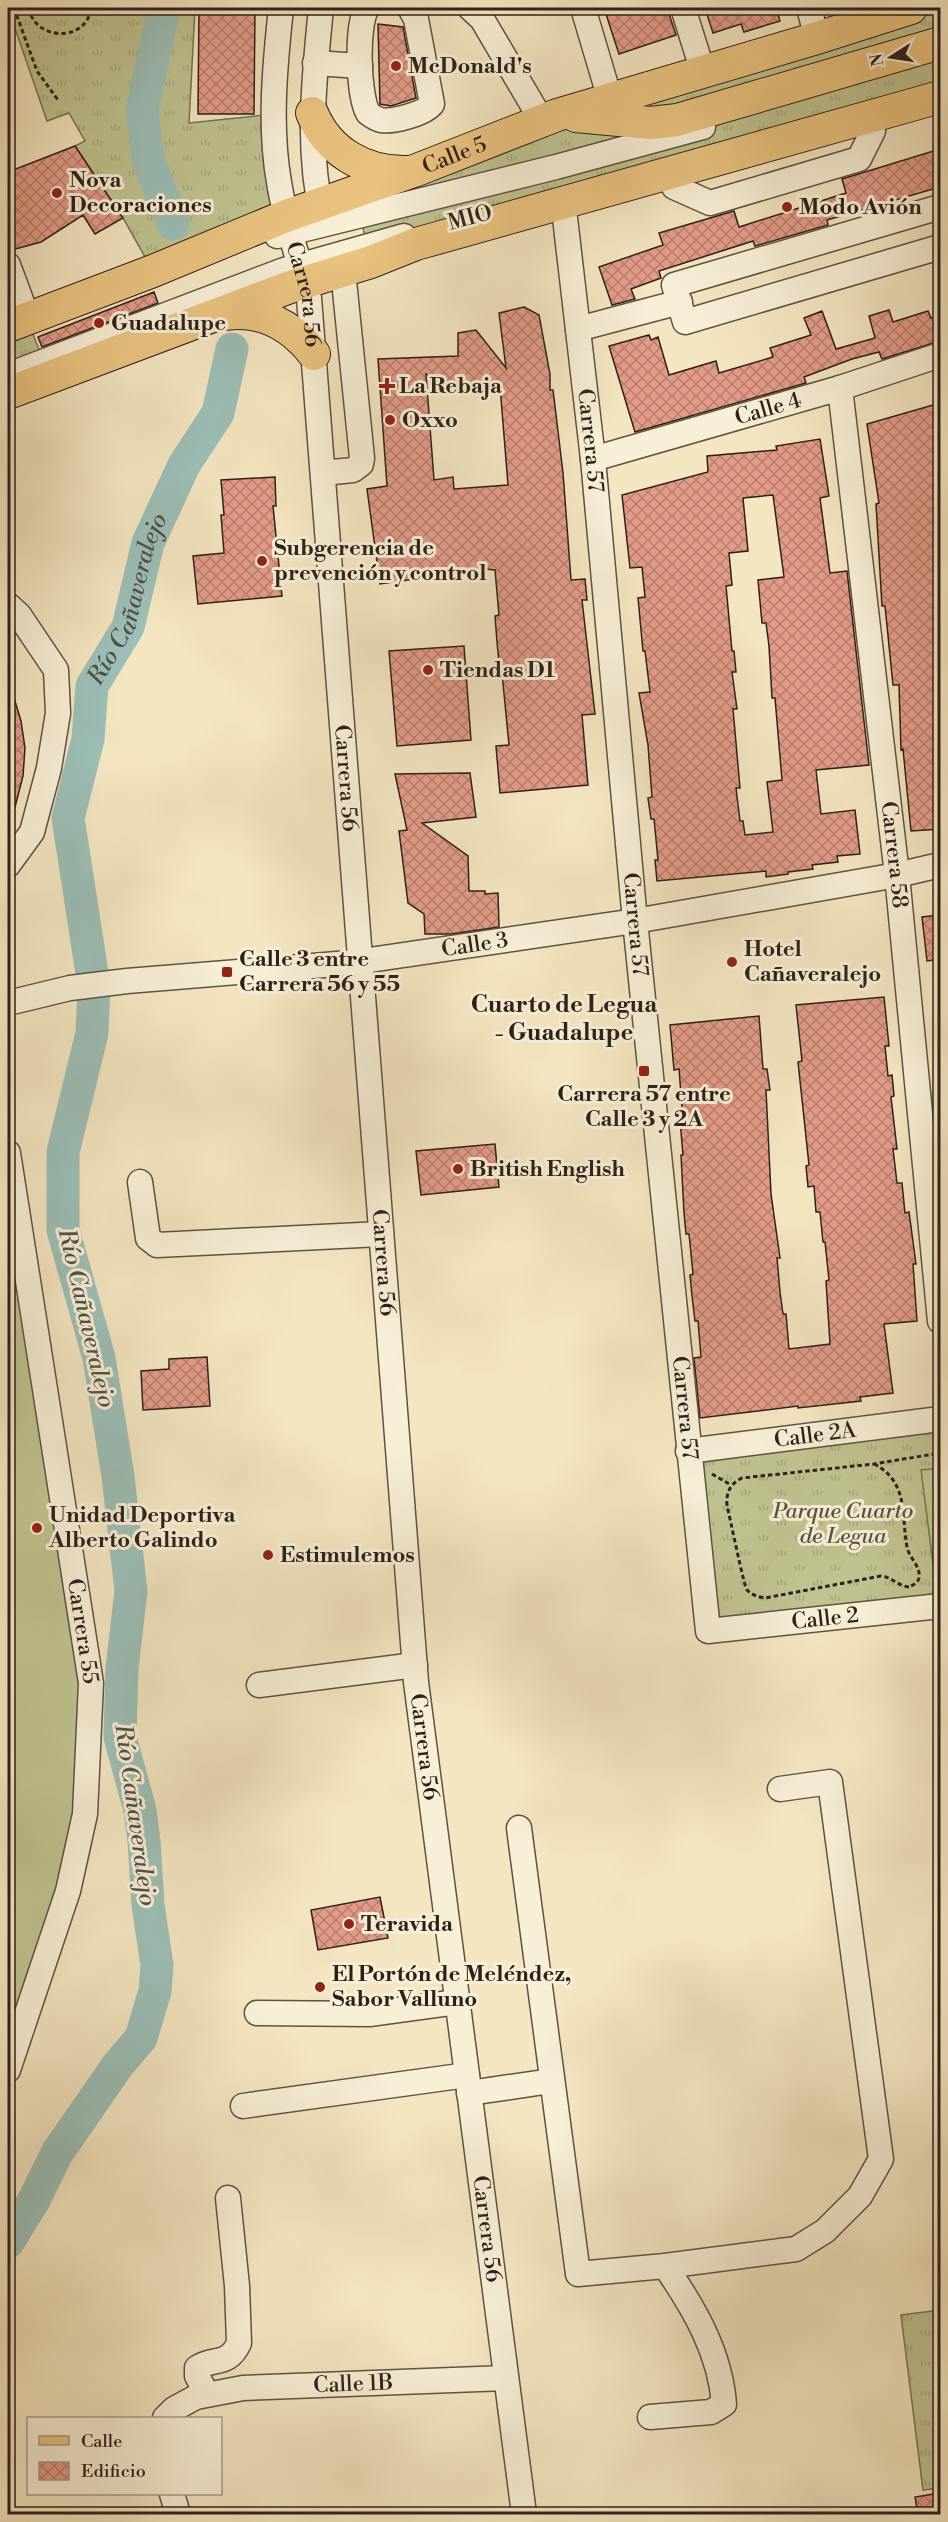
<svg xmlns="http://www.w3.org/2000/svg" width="948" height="2522" viewBox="0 0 948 2522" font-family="'Libre Bodoni',serif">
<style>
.grass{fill:url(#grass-tufts);stroke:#767256;stroke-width:1.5}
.pitch{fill:#c0c390;stroke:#767256;stroke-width:1.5}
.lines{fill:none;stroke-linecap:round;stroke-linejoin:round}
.river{stroke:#9cbfb7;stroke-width:33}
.building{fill:url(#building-cross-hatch);stroke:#2d201b;stroke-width:1.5;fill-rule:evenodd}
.minor-casing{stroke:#5f5244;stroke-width:27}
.major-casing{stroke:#2d201b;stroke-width:34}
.path{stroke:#2d201b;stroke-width:3;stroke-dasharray:4.5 3;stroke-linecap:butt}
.minor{stroke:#f8efd7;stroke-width:24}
.major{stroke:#eac380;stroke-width:32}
.poi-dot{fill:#8f2418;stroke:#f8efd7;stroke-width:2}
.labels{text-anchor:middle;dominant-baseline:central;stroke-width:6;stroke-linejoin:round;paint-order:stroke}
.poi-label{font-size:22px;font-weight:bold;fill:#2d201b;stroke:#f8efd7;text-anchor:start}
.street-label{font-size:22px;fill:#2d201b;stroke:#f8efd7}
.park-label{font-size:22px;font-style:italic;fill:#59513e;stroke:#f8efd7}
.water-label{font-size:24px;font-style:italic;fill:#4e504a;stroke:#f8efd7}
.neighbourhood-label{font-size:24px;font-weight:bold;fill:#2d201b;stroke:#f8efd7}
</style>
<defs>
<pattern id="grass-tufts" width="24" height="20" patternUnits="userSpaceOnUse" patternTransform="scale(1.5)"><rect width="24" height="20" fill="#c0c390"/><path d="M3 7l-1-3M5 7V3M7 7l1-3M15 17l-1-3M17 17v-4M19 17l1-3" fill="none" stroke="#a5a77c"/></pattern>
<pattern id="building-cross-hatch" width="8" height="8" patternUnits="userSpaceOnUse" patternTransform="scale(1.5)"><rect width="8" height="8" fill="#e39b87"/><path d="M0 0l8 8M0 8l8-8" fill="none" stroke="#b87e6e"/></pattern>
</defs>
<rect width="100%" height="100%" fill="#f4e6c1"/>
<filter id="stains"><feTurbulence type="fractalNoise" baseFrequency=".00333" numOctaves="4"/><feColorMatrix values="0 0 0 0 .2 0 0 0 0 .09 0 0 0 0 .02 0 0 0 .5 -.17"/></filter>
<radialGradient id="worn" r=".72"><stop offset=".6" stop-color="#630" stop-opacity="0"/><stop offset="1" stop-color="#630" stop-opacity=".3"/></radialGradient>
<path class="grass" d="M 8,8 L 195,8 L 189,123 L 274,114 L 286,216 L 153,271 L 123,218 L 75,146 L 85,141 L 69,113 L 47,121 Z
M 911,8 L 940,8 L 940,86 L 367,246 L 355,192 Z
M 31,329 L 43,360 L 8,375 L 8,339 Z
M 940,1419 L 940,1606 L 708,1631 L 688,1451 Z
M 940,2310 L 940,2488 L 923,2490 L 901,2315 Z"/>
<path class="pitch" d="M 8,1153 L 91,1683 L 85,1814 L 8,2070 Z
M 940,1468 L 940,1563 L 933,1564 L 921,1470 Z"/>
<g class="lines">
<g class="river">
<path d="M 164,8 L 142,110 L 148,158 L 173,224"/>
<path id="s1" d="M 8,2242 L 34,2200 L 57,2153 L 118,2065 L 141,2038 L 155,1991 L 157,1965 L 148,1905 L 144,1841 L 140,1810 L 120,1737 L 122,1668 L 131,1591 L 118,1476 L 99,1358 L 63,1230 L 63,1152 L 92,1033 L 94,986 L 68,818 L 88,739 L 92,686 L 128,627 L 148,543 L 184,465 L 218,413 L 232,349"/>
</g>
</g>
<path class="building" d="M 199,8 L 255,8 L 254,114 L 198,114 Z
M 604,8 L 667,8 L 676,35 L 619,54 Z
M 705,8 L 776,8 L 780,21 L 744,32 L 741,24 L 713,33 Z
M 378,24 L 403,27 L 416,98 L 391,106 L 380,104 Z
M 75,146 L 123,218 L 95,234 L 83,215 L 41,242 L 8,251 L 8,172 Z
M 940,149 L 940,187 L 827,220 L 828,225 L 755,246 L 753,241 L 659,271 L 661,278 L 631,289 L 635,299 L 612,305 L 599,267 L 663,245 L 659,233 L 734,211 L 739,227 L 846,193 L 842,179 Z
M 154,292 L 158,303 L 42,347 L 38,337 Z
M 524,307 L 539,315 L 550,374 L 550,390 L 553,390 L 563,473 L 571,580 L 585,579 L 587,600 L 582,600 L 595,714 L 582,715 L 588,785 L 500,793 L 496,746 L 509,745 L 501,663 L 499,663 L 497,642 L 495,616 L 499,615 L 495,570 L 485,569 L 380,584 L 367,489 L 387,486 L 378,359 L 458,356 L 458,333 L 476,330 L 506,368 L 499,313 ZM 426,374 L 454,390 L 500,386 L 508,485 L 454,489 L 453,477 L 434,480 Z
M 889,310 L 893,322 L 928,311 L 931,318 L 940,315 L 940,341 L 882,359 L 879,352 L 852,359 L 804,377 L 806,383 L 635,432 L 609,346 L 649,335 L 651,340 L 658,337 L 669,375 L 716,361 L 719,373 L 773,357 L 770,348 L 811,335 L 804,318 L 822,311 L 836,349 L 875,338 L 869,316 Z
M 940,403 L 940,829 L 911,831 L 903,749 L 901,750 L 899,685 L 893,685 L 885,606 L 882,606 L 876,504 L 879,503 L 867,424 Z
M 820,439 L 829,496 L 820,498 L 830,573 L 847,571 L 869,765 L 816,770 L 821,814 L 855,810 L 860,854 L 837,856 L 838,862 L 812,865 L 813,869 L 788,872 L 788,874 L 766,877 L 766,871 L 657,881 L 655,860 L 658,860 L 654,819 L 651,819 L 648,798 L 652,797 L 648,745 L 639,693 L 650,692 L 645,651 L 643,651 L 638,598 L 645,597 L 642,567 L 630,568 L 622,495 L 708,472 L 707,456 L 777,450 L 776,446 ZM 773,495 L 784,577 L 758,580 L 762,623 L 766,623 L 769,646 L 772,698 L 775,698 L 782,780 L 767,782 L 773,832 L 745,835 L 743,821 L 740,821 L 736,788 L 740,788 L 733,709 L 737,709 L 732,672 L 736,672 L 734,651 L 732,651 L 726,586 L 732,585 L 729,553 L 748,551 L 743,498 Z
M 275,477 L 276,506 L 273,506 L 282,596 L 198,604 L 193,556 L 224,553 L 221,515 L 224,515 L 221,480 Z
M 464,646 L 471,740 L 397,746 L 389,651 Z
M 8,688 L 11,688 L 21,721 L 25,748 L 23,776 L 13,815 L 8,815 Z
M 470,773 L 476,817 L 422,823 L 468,856 L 469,891 L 485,891 L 485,894 L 498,893 L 499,927 L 451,934 L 425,934 L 424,914 L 408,903 L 399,831 L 407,830 L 395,774 Z
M 940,915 L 940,959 L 927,961 L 922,917 Z
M 884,997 L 889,1046 L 885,1046 L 888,1076 L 892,1075 L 894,1096 L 891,1097 L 897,1149 L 893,1149 L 897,1183 L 902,1183 L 905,1213 L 909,1212 L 916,1264 L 913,1264 L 917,1321 L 884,1324 L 893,1393 L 860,1397 L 861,1401 L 798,1408 L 798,1406 L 700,1418 L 694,1358 L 701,1357 L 698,1321 L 695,1321 L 692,1296 L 690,1275 L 693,1274 L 689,1234 L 686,1234 L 684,1213 L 681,1155 L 683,1155 L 679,1109 L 682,1108 L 679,1069 L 674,1070 L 670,1025 L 759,1016 L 763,1069 L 767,1069 L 770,1090 L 766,1090 L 771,1194 L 780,1258 L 777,1258 L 780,1292 L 783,1314 L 786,1314 L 789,1349 L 830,1344 L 826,1281 L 829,1280 L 825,1242 L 823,1242 L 820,1212 L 816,1212 L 814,1186 L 808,1187 L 806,1166 L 809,1165 L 798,1062 L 802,1061 L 796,1005 Z
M 495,1144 L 499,1187 L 421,1195 L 416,1151 Z
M 207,1357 L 210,1406 L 143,1410 L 141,1371 L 169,1369 L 169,1359 Z
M 380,1897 L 388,1938 L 318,1950 L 311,1910 Z
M 940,2493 L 940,2514 L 918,2514 L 915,2497 Z"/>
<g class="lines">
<defs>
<g id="minor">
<path id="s2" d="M 281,8 C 275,64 269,126 279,182 C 285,222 299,260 309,298 L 416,1682 L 524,2514"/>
<path d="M 321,8 C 314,79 306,150 323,220"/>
<path d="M 367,8 C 356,25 358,94 368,113 C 372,116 376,119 381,120 C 393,122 424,114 432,104 L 416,19 L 410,8"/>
<path d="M 470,8 L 482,19 L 542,121"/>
<path d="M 583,8 L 610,99"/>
<path d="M 683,8 L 703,72"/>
<path d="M 809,8 L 817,38"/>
<path d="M 315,63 L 360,66"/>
<path d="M 674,187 L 710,203 L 859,159 L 873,131"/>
<path d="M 940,207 L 674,285 L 685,322 L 940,247"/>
<path id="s3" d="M 565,218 L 593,459 L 635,921 L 708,1631 L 940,1606"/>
<path d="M 277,236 L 556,167 L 703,127"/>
<path d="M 8,265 L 28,319"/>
<path d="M 578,329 L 680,302"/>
<path d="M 8,375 L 284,270 L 404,236"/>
<path id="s4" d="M 840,388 L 897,875 L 940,1321"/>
<path id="s5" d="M 593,459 L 840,388 L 940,355"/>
<path d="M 323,473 L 353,470 L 361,464 L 362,458 L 343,271"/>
<path d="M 8,605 L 19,615 L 56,670 L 58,713 L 49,768 L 32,832 L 8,865"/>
<path id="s6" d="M 8,1003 L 70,988 L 127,981 L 349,963 L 635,921 L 897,875 L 940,865"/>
<path id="s7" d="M 8,1153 L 91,1683 L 85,1814 L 68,1891 L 8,2070"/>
<path d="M 140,1182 L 148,1238 L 157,1245 L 381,1234"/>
<path id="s8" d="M 688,1451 L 940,1419"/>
<path d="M 259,1685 L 415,1665"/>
<path d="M 519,1828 L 578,2274 L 665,2266 L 796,2249 L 825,2231 L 860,2196 L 881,2159 L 830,1782 L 780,1789"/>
<path d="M 257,2013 L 369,2014 L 457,2002"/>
<path d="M 469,2093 L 551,2081"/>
<path d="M 243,2106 L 467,2075"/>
<path d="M 207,2394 L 197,2376 L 197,2368 C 213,2357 228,2367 239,2343 L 237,2286 L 228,2198"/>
<path d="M 650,2417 L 711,2412 L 724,2404 C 720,2352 694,2308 665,2266"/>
<path id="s9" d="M 165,2418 L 174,2409 L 196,2397 L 243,2388 L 506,2378"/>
<path d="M 172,2494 L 178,2514"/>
</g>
<g id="major">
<path d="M 312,113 C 328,152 365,173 407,172"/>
<path d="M 576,116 L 651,123 L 677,120 L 940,43"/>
<path d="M 226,314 C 262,309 292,326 314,354"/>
<path id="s10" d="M 8,326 L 153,271 L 286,216 L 414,171 L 557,115 L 817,38 L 911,8"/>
<path d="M 8,393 L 290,287 L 371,262 L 416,244 L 940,97"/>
</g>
</defs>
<use href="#minor" class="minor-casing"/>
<use href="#major" class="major-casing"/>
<path class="path" d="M 14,8 L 37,71 L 58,100
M 29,8 C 34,41 87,43 91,8
M 874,1464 C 909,1482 901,1515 907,1547 C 909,1558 921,1566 919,1578 C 918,1583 913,1585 909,1587
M 712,1474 L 731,1485
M 909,1587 C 898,1586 892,1577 881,1576 L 765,1598 C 758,1597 752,1595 747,1590 C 744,1587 730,1517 727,1506 C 726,1492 730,1484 742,1478 L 874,1464 L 940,1453"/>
<use href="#minor" class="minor"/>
<use href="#major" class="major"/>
</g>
<g class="poi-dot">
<circle cx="396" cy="66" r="6"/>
<circle cx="57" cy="193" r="6"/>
<circle cx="787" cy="207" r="6"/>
<circle cx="99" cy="323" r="6"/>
<path d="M384 377h6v6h6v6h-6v6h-6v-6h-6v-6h6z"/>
<circle cx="390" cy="420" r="6"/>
<circle cx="262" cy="561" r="6"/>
<circle cx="428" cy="670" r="6"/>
<circle cx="732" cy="962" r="6"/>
<rect x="221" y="966" width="12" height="12" rx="3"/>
<rect x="638" y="1065" width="12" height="12" rx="3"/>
<circle cx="458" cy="1169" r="6"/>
<circle cx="37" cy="1528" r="6"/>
<circle cx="268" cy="1555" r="6"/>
<circle cx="349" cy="1924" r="6"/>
<circle cx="320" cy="1987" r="6"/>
</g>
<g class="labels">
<g class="poi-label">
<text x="408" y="66">McDonald's</text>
<text x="69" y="180">Nova<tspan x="69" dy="25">Decoraciones</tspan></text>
<text x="799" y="207">Modo Avión</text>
<text x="111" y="323">Guadalupe</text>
<text x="399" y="386">La Rebaja</text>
<text x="402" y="420">Oxxo</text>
<text x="274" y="548">Subgerencia de<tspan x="274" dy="25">prevención y control</tspan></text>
<text x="440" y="670">Tiendas D1</text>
<text x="744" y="949">Hotel<tspan x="744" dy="25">Cañaveralejo</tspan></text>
<text x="239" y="959">Calle 3 entre<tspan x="239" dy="25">Carrera 56 y 55</tspan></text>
<text x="644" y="1094" text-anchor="middle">Carrera 57 entre<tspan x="644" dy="25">Calle 3 y 2A</tspan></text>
<text x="470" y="1169">British English</text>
<text x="49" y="1515">Unidad Deportiva<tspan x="49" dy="25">Alberto Galindo</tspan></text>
<text x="280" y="1555">Estimulemos</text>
<text x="361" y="1924">Teravida</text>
<text x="332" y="1974">El Portón de Meléndez,<tspan x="332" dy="25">Sabor Valluno</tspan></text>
</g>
<g class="street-label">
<text stroke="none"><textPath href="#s10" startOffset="478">Calle 5</textPath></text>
<text transform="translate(470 218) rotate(-15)">MIO</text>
<text stroke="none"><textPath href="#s2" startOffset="290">Carrera 56</textPath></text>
<text stroke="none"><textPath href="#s5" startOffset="182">Calle 4</textPath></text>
<text stroke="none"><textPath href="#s3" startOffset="224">Carrera 57</textPath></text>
<text stroke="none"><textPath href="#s2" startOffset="776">Carrera 56</textPath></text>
<text stroke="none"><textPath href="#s4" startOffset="470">Carrera 58</textPath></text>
<text stroke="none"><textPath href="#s3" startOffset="710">Carrera 57</textPath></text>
<text stroke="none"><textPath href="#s6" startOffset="471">Calle 3</textPath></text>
<text stroke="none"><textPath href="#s2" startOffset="1262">Carrera 56</textPath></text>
<text stroke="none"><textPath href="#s3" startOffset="1196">Carrera 57</textPath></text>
<text stroke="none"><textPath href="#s8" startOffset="128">Calle 2A</textPath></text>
<text stroke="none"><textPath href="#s3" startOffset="1538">Calle 2</textPath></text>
<text stroke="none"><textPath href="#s7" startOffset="484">Carrera 55</textPath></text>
<text stroke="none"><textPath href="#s2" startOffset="1748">Carrera 56</textPath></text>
<text stroke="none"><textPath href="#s2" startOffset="2234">Carrera 56</textPath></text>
<text stroke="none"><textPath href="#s9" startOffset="196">Calle 1B</textPath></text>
</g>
<g class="park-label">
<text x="843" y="1511">Parque Cuarto<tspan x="843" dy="25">de Legua</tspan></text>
</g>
<g class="water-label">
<text stroke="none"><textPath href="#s1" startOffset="1713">Río Cañaveralejo</textPath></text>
<text transform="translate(86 1318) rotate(77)">Río Cañaveralejo</text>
<text transform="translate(135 1815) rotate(82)">Río Cañaveralejo</text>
</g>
<g class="neighbourhood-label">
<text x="564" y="1005">Cuarto de Legua<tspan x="564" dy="28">- Guadalupe</tspan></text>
</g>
</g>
<rect width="948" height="2522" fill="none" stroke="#f4e6c1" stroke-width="30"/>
<rect x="9" y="9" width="930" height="2504" fill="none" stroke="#2d201b" stroke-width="3"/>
<rect x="15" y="15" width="918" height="2492" fill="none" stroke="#2d201b" stroke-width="1.5"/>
<rect x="27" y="2417" width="195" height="78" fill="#f8efd7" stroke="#a79c8c" stroke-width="1.5"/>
<rect x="39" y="2436" width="30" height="9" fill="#eac380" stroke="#a79c8c" stroke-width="1.5"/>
<text x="81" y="2447" font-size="18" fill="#2d201b">Calle</text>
<rect x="39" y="2462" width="30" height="18" fill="url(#building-cross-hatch)" stroke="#a79c8c" stroke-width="1.5"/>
<text x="81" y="2477" font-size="18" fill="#2d201b">Edificio</text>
<g transform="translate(891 57) rotate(258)" stroke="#f8efd7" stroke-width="4.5" paint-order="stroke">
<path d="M0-4.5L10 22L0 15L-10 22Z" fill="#2d201b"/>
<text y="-9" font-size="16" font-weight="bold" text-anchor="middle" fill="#2d201b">N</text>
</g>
<rect width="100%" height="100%" filter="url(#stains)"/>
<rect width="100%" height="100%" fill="url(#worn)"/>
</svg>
